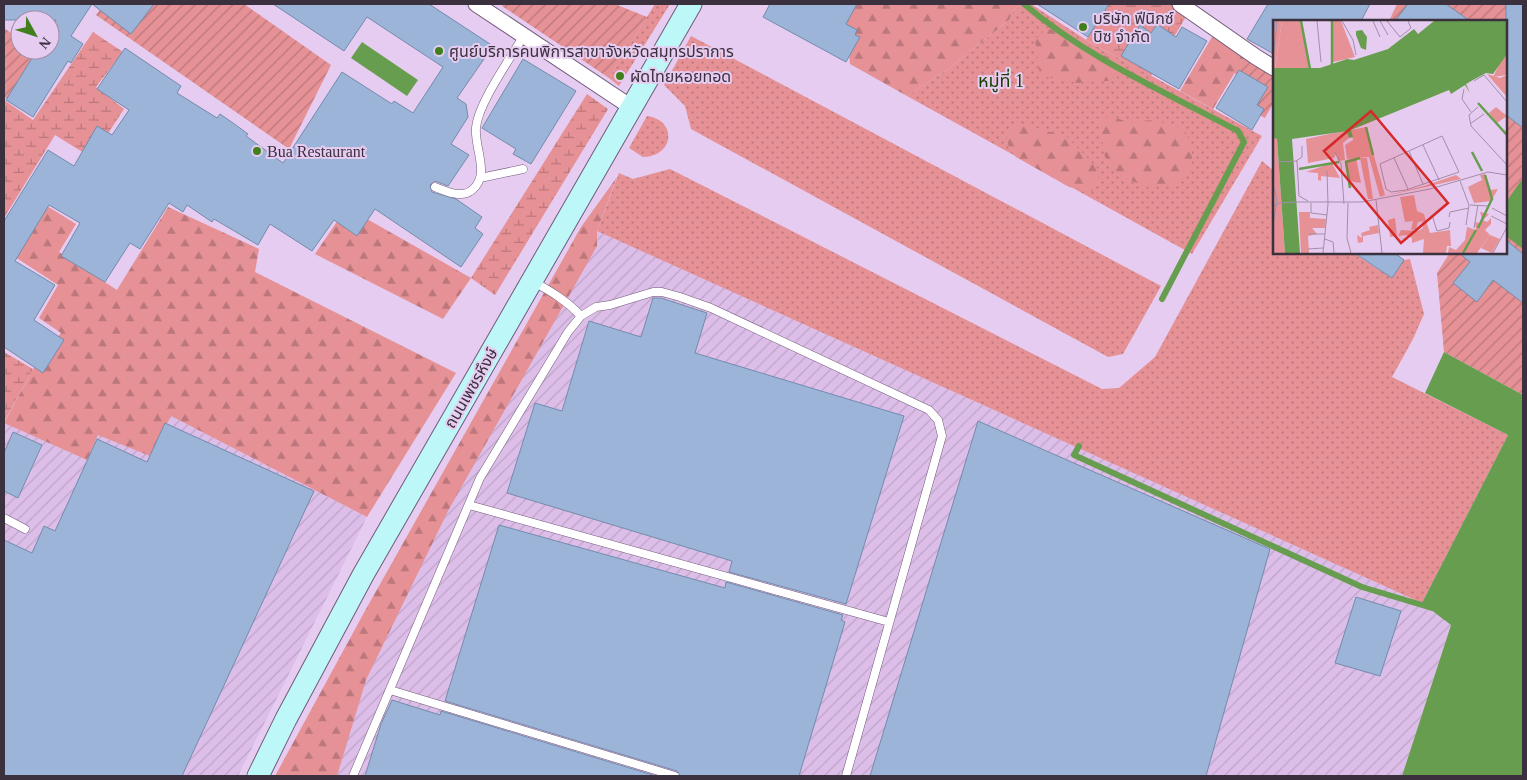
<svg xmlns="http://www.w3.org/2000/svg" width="1527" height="780" viewBox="0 0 1527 780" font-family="'Times New Roman','Noto Sans Thai',serif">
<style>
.industrial{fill:url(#industrial-furrows)}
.grass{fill:url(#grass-dots)}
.forest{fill:url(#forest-firs)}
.wetland{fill:url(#wetland-marsh)}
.garden{fill:url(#garden-furrows)}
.water{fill:#679d4f}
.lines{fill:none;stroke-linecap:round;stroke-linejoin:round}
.stream{stroke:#679d4f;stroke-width:6}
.building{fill:#9bb4d7;stroke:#738bac}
.lane-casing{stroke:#715a7a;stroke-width:9}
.street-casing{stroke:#715a7a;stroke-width:17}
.secondary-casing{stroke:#715a7a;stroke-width:23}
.lane{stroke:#fff;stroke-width:8}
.street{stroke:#fff;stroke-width:15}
.secondary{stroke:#bef7f8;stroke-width:21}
.poi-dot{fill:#417f1d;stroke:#e7ccf1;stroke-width:2}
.labels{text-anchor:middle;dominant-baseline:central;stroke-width:4;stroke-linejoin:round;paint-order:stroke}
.poi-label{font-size:16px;fill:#3a303e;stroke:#e7ccf1;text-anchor:start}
.street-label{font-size:16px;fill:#3a303e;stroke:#e7ccf1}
.neighbourhood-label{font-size:18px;fill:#183f00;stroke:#e7ccf1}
.inset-river{fill:none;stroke:#679d4f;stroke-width:2.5}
.inset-road{fill:none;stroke:#a28ea9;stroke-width:1}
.view{fill:#d62828;fill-opacity:0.15;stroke:#d62828;stroke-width:2.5}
.inset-edge{fill:none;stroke:#3a303e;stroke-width:2.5}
</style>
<defs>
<pattern id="industrial-furrows" width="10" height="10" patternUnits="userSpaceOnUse" patternTransform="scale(1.25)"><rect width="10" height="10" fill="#ddbee9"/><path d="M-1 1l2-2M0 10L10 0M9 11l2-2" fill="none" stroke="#bea4c9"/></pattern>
<pattern id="grass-dots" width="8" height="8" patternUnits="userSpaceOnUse" patternTransform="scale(1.25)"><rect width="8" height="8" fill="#e59195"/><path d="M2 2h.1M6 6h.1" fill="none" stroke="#bb777b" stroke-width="1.8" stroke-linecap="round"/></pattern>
<pattern id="forest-firs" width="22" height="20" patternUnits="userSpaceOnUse" patternTransform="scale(1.25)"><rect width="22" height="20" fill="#e59195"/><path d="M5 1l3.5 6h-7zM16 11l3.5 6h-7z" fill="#bb777b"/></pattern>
<pattern id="wetland-marsh" width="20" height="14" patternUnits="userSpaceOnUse" patternTransform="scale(1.25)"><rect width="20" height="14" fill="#e59195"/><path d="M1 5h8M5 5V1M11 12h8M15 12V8" fill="none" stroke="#bb777b"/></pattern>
<pattern id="garden-furrows" width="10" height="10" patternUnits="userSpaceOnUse" patternTransform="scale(1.25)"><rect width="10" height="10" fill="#e59195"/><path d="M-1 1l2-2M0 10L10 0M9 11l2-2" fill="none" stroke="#bb777b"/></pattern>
</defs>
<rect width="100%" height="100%" fill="#e7ccf1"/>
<path class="industrial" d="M 597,231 L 1422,603 L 1451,624 L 1402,776 L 297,776 Z
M 171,416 L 367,517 L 238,776 L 4,776 L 4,423 L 87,460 L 98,435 Z"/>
<path class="grass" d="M 655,4 L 670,4 L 619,86 L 609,78 Z
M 1023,4 L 1031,4 L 1091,43 L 1262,136 L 1192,254 L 907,96 L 948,69 L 1009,20 L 1014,10 Z
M 691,36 L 1161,286 L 1123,354 L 1108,357 L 691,129 L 685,106 L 664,85 Z
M 647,116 C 678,120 674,157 643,157 L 629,148 Z
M 1262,161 L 1274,171 L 1274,252 L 1353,253 L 1392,278 L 1404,260 L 1410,259 L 1424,314 L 1413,339 L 1392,377 L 1508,435 L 1422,603 L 597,231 L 619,173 L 633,179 L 670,169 L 1102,389 L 1119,388 L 1155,357 Z"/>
<path class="forest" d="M 858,4 L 1023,4 L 1014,10 L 1009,20 L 948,69 L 907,96 L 850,64 L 845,14 Z
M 1047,28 L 1081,40 L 1110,59 L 1118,80 L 1078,83 L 1040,76 L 1035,40 Z
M 1215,32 L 1246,54 L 1213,109 L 1180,91 Z
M 1109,116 L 1128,122 L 1154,120 L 1184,129 L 1192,147 L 1192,171 L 1174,186 L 1145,187 L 1118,174 L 1105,157 L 1099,122 Z
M 1015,122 L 1067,137 L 1101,172 L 1092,191 L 1069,187 L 1016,157 L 1009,148 L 1006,133 Z
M 617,177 L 597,231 L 597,246 L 448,511 L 366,680 L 337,776 L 275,776 L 366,609 L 581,227 Z
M 47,206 L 76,224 L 59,252 L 117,290 L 168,207 L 259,249 L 255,272 L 456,373 L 367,517 L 171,416 L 150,456 L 98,435 L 87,460 L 4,423 L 33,369 L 61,333 L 39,318 L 58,285 L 15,257 Z
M 367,219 L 471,278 L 443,319 L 315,254 L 338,220 Z"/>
<path class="wetland" d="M 1109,4 L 1172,4 L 1187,15 L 1151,76 L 1086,40 Z
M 93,32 L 123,52 L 96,87 L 124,109 L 92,158 L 55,135 L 4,218 L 4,100 L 33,120 Z
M 587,94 L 608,109 L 495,295 L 471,278 Z
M 4,352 L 33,369 L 4,422 Z"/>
<path class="garden" d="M 104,4 L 244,4 L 331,65 L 289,149 L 96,15 Z
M 503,4 L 615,4 L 647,17 L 609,78 L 502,6 Z
M 1397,4 L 1523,4 L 1523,395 L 1444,352 L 1437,273 L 1449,254 L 1447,253 L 1506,252 L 1506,21 L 1389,21 Z
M 4,28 L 20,39 L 20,50 L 36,50 L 10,100 L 4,97 Z
M 1246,54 L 1274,73 L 1274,102 L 1265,118 L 1251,111 L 1263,92 L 1234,73 Z"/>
<path class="water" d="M 362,42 L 418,80 L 407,96 L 351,58 Z
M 1523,178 L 1523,249 L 1506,236 L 1506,202 Z
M 1444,352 L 1523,395 L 1523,776 L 1402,776 L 1451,625 L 1422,603 L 1508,435 L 1425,393 Z"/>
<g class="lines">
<path class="stream" d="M 1024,4 C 1087,58 1165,92 1238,131 L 1244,142 L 1162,299
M 1079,446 L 1074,455 L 1362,587 L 1432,608"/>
</g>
<path class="building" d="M 4,4 L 92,4 L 71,36 L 83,44 L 71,63 L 68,61 L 33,117 L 6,100 L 37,50 L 50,50 L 50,30 L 56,20 L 4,20 Z
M 92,4 L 154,4 L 131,34 Z
M 273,4 L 429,4 L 493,46 L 457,98 L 466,104 L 468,117 L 451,144 L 469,155 L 448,186 L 435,181 L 430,185 L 432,192 L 456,199 L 482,217 L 475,228 L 483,234 L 461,267 L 375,209 L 357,236 L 334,220 L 312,251 L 270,224 L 258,245 L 214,219 L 212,222 L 187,205 L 183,212 L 169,203 L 140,249 L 130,243 L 105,282 L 61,256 L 80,223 L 49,205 L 15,261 L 55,285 L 34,320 L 64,340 L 43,373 L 4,347 L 4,221 L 48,150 L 74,166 L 97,126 L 112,135 L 129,110 L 97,89 L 125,48 L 181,86 L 177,93 L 217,118 L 220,114 L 233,123 L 248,134 L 246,136 L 283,163 L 342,72 L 392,104 L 394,101 L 413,113 L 443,67 L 367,17 L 344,51 Z
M 770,4 L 857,4 L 846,24 L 857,30 L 855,35 L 860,37 L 846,62 L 763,17 Z
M 1037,4 L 1109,4 L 1088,37 Z
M 1268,4 L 1370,4 L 1361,21 L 1274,21 L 1274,54 L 1247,39 Z
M 1408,4 L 1446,4 L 1470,21 L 1395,21 Z
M 1506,4 L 1523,4 L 1523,128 L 1506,115 Z
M 1157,24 L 1176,37 L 1182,27 L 1207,41 L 1179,89 L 1121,56 L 1140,25 L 1151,33 Z
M 523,59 L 576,91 L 531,164 L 513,154 L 516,149 L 482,128 Z
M 1239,70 L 1268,87 L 1257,105 L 1264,109 L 1252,130 L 1216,108 Z
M 1506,240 L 1523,254 L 1523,303 L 1493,280 L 1477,302 L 1453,283 L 1470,262 L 1458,252 L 1506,252 Z
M 1353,252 L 1393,252 L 1404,260 L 1392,278 Z
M 653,298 L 661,298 L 707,313 L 695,353 L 904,416 L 846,604 L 729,572 L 732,561 L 507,493 L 535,403 L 562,411 L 589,321 L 641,337 Z
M 978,421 L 1270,549 L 1206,776 L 870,776 Z
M 165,423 L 314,491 L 182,776 L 4,776 L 4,540 L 32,553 L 44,526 L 55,531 L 97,439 L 147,462 Z
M 13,432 L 42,445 L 18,498 L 4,491 L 4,453 Z
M 499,525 L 725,588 L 726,582 L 843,615 L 841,620 L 845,622 L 799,776 L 680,776 L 677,771 L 445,701 Z
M 1356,597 L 1401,611 L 1380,676 L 1335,663 Z
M 392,700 L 440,715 L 441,711 L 656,776 L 365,776 L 381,724 Z"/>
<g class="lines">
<defs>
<path id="lane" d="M 480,178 L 523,169
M 435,187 C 445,191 462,199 472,190 C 491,175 474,148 476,128 C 478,103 511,58 524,35
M 534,282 C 552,292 567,301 581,316
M 469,505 L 889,622
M 4,518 L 25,529
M 390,690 L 675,776
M 353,776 L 480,478 L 568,332 L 581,316 L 596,307 L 610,305 L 653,292 L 662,292 L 680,297 L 711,308 L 929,410 L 938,420 L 942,436 L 846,776"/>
<path id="street" d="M 476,4 L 631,107
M 1180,4 L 1256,57 L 1274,68"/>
<path id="secondary" d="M 258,776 L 286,719 L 363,575 L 691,4"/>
</defs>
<use href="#lane" class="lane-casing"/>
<use href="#street" class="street-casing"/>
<use href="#secondary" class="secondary-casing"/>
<use href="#lane" class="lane"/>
<use href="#street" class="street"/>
<use href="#secondary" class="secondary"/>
</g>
<g class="poi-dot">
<circle cx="1083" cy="27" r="5"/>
<circle cx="439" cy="51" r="5"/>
<circle cx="620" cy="76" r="5"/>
<circle cx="257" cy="151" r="5"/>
</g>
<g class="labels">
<g class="poi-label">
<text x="1093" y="18">บริษัท ฟีนิกซ์<tspan x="1093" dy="18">บิซ จำกัด</tspan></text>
<text x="449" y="51">ศูนย์บริการคนพิการสาขาจังหวัดสมุทรปราการ</text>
<text x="630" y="76">ผัดไทยหอยทอด</text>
<text x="267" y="151">Bua Restaurant</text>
</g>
<g class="street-label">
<text transform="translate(471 388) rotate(-60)">ถนนเพชรหึงษ์</text>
</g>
<g class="neighbourhood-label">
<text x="1001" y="81">หมู่ที่ 1</text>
</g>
</g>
<g transform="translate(1273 20)">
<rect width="234" height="234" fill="#e7ccf1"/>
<path d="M 9,1 L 27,1 L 36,48 L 2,49 ZM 223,87 L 234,96 L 224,103 L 216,93 ZM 93,107 L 112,175 L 107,177 L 96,137 L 74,139 L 72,125 L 80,120 L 78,110 ZM 83,138 L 88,163 L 76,161 L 72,140 ZM 87,138 L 94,138 L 100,179 L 95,179 ZM 217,215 L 227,219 L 219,233 L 208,228 Z" fill="#e59195"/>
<path d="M 214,54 L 227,58 L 234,55 L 234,77 ZM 183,155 L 188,159 L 108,177 L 151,166 ZM 141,175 L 144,191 L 151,194 L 153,201 L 145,202 L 143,209 L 138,210 L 140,201 L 132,202 L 127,177 ZM 26,192 L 37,192 L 37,198 L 53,199 L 52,208 L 39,208 L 44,214 L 35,216 L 36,233 L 28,233 Z" fill="#e59195"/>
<path d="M 234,34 L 234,55 L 220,57 L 229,39 ZM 212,154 L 218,170 L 225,169 L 218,181 L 201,183 L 195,167 L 209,160 L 207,155 ZM 207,192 L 216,194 L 210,200 L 214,202 L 218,198 L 218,204 L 212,210 L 217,215 L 204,233 L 175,233 L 176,227 L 183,230 L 192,220 L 194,207 L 203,210 L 202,202 L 207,203 L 209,199 ZM 153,201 L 157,213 L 177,210 L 178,226 L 174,226 L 173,233 L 150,233 L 151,219 L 139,223 L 139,218 L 133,215 L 125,216 L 128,210 L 145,211 L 150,208 L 149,202 ZM 105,205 L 106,213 L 90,216 L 90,222 L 85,223 L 84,215 L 89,218 L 88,213 L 97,210 L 96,207 Z" fill="#e59195"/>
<path d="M 0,1 L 9,1 L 2,48 L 0,48 ZM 0,118 L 4,119 L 12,233 L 0,233 Z" fill="#e59195"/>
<path d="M 59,1 L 68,1 L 82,37 L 60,42 ZM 75,110 L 76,118 L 70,123 L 72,140 L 65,141 L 63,134 L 61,138 L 35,143 L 33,119 ZM 59,143 L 67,158 L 48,156 L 48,161 L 45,160 L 45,153 L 33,152 ZM 122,198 L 124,216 L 117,217 L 115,200 Z" fill="#e59195"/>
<path d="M 161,1 L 234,1 L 234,34 L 220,54 L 213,53 L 200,60 L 198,57 L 200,60 L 193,64 L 197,73 L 192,65 L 178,74 L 176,70 L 78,110 L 80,117 L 76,118 L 74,111 L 19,119 L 27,233 L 12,233 L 4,119 L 0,118 L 0,48 L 47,48 L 74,39 L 81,40 L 115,29 L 141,9 L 145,14 ZM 89,10 L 94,17 L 93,30 L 88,28 L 83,15 L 83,11 Z" fill="#679d4f"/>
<path class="inset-river" d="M 28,1 L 37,49M 59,1 L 59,47M 205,83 L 234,115M 93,107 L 100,135M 199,132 L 209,151M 26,149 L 66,142M 77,168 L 73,142 L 87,138M 205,208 L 219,179 L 212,155M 190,233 L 203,210"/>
<path class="inset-road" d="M 44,1 L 48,42M 69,1 L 80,20 L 83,35M 100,1 L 107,17M 107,1 L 115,15M 114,1 L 127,17 L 138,8 L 135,1M 0,19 L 2,1M 0,39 L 4,1M 201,61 L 211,55 L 234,82M 191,69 L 189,79 L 198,92M 205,87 L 196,95 L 198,106 L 234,145M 197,104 L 211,94M 169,116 L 186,152 L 133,170 L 118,172 L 113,169 L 107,144 ZM 150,125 L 166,160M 136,131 L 150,164M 62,132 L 68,144 L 71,184M 121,138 L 135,169M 23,141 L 29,137 L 29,126M 5,142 L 24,141 L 26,176 L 35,181M 187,161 L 196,185 L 193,205M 0,164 L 4,179 L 0,205M 103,180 L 109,233M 38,183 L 38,193 L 54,195M 75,183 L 74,218 L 78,233M 197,185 L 215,186M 0,187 L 6,183 L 23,182 L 89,182 L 157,169 L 215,152 L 234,155M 219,188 L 234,196M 159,195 L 164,211 L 176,208 L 177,202M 218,196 L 234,204M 176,197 L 177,192 L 196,188M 201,208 L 205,185M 36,214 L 52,214M 52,219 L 60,222 L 61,233M 35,229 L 50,228M 50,233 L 55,184 L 54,151M 220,233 L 234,207"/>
<path class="view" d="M 98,91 L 175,183 L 128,223 L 51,131 Z"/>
<rect width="234" height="234" class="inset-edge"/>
</g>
<rect width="1527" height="780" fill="none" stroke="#3a303e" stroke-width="10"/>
<g transform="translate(35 35) rotate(130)"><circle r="24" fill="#e7ccf1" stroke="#a28ea9"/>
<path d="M0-4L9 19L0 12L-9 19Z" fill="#417f1d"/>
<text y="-8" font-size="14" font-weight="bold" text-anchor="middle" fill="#3a303e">N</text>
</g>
</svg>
